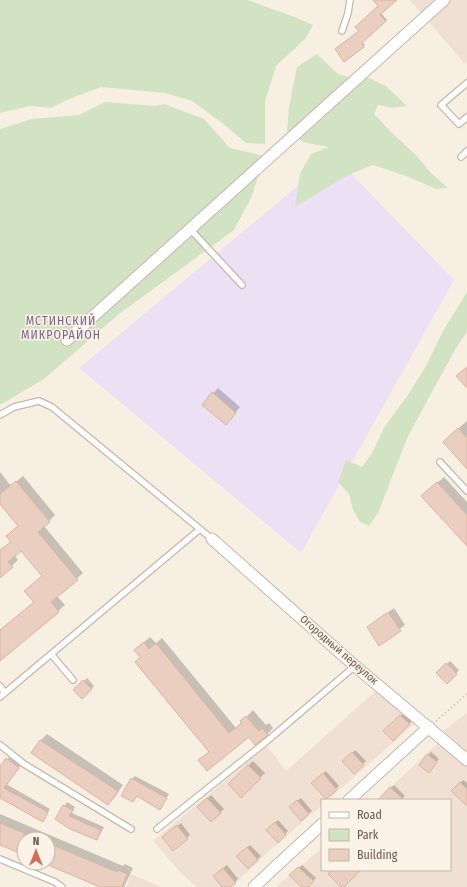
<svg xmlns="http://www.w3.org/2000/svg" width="467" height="887" viewBox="0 0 467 887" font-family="'Fira Sans Condensed',sans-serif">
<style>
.residential{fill:#efe0d3}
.education{fill:#ece0f4}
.green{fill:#d2e3c4}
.shadow{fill:#0003}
.building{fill:#eacebf;stroke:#dab4a1}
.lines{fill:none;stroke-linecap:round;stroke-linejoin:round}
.lane-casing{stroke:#c7b7ac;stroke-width:8}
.street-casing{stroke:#c7b7ac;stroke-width:13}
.path{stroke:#ceb1a2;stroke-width:2;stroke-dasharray:1 3;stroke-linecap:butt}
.lane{stroke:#fff;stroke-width:5.5}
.street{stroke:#fff;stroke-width:11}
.labels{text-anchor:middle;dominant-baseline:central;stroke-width:3;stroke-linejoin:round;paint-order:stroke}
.street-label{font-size:11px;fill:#6d574d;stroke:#fcf3e8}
.neighbourhood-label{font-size:12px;letter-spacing:1px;fill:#7a6589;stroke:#fcf3e8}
</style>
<rect width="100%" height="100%" fill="#f8efe3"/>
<path class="residential" d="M 410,0 L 467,0 L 467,62 L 465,64 Z
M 378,689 L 414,724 L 328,800 L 322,800 L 322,805 L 268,852 L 231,887 L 197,887 L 182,874 L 153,841 L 267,746 L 286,771 Z
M 467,713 L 467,751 L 443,731 Z
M 439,742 L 467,766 L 467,887 L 276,887 L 322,848 L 322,870 L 450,870 L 450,800 L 377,800 Z
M 131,874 L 161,887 L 126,887 Z"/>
<path class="education" d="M 334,156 L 454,280 L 301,553 L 79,368 Z"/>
<path class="green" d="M 0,0 L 248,0 L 297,18 L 313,25 L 305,39 L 276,66 L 265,102 L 265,144 L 246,143 L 222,123 L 192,101 L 165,93 L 101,87 L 67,100 L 51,108 L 30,106 L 0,113 Z
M 317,54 L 338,74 L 352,78 L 367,77 L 386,86 L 407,106 L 391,108 L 378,105 L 374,114 L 392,133 L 416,155 L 430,172 L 448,188 L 436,189 L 406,176 L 373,165 L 348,175 L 295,207 L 300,174 L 311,154 L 329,147 L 303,142 L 287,131 L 289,106 L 297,67 Z
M 105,102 L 155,106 L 164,104 L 204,119 L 230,148 L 265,156 L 251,198 L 234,230 L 119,314 L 44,379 L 0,405 L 0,129 L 32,119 L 79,115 Z
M 467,292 L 467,332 L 456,348 L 408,436 L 378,513 L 369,526 L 360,522 L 353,510 L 349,494 L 338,482 L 346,460 L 362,467 L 372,453 L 385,426 L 408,395 L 426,366 L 443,331 Z"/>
<path class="shadow" d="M 379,0 L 396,0 L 381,13 L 387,20 L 362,42 L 365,45 L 364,46 L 345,60 L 360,31 L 380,6 Z
M 218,388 L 240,407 L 230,419 L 203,405 Z
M 467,421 L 467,467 L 453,433 Z
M 0,472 L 11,486 L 23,476 L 55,515 L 44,526 L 83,573 L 57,596 L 65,605 L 0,660 L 0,630 L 35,602 L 43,576 L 21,550 L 15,556 L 18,560 L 0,577 L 0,551 L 12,541 L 19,525 L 0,502 Z
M 444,477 L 467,502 L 467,544 L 429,490 Z
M 394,608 L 405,625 L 380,644 L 368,627 Z
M 150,637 L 156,643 L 162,638 L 236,728 L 253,710 L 266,725 L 269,723 L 273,728 L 267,734 L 249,736 L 200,760 L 210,751 L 141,657 L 142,644 Z
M 450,661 L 459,670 L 447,683 L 437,673 Z
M 87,678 L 94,686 L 82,698 L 75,690 Z
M 404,713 L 412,721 L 393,740 L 385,731 Z
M 47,734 L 123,785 L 114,798 L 108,804 L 33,753 L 41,740 Z
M 355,750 L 366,761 L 354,773 L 344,761 Z
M 431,752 L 439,759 L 431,768 L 428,755 Z
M 10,756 L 21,765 L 6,784 L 50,809 L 42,821 L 0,796 L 0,768 Z
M 253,761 L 265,773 L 241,796 L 229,784 Z
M 326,771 L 339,786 L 326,798 L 316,780 Z
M 135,776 L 169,794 L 162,805 L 137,796 L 133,801 L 132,779 Z
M 463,780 L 467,783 L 467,800 L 453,791 Z
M 394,785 L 405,796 L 401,800 L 379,800 Z
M 211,795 L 224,809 L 211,821 L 198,807 Z
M 301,798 L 312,811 L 301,820 L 293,804 Z
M 67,802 L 75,807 L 72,813 L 104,827 L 99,836 L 96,839 L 56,819 Z
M 0,814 L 123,866 L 125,864 L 133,868 L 124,887 L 103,887 L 46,863 L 48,863 L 48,839 L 24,839 L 24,854 L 0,844 Z
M 278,820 L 288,831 L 278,841 L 267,830 Z
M 181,823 L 190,835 L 173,849 L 167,835 Z
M 250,845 L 261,856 L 248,868 L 241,853 Z
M 227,865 L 238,879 L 230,887 L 223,887 L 217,873 Z
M 302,865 L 316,878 L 306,887 L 303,887 L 291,875 Z"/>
<path class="building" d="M 373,0 L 397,0 L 380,15 L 386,21 L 362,43 L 364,47 L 344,62 L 335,49 L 359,31 L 355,27 L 378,6 Z
M 467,367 L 467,388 L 456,376 Z
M 212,392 L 236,413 L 226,425 L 202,405 Z
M 458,428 L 467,438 L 467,469 L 443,442 Z
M 16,481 L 50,522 L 38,532 L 78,580 L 51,602 L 59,612 L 0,661 L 0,630 L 34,602 L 24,591 L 42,576 L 21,551 L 8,562 L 13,567 L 0,578 L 0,550 L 11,542 L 6,536 L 18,526 L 0,504 L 0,494 Z
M 437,482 L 467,515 L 467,546 L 421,496 Z
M 388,612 L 401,631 L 379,646 L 367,627 Z
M 144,642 L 149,649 L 156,643 L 229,733 L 242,723 L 240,721 L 246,716 L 259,731 L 262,728 L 268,735 L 255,745 L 249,737 L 207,771 L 198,760 L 209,752 L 135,662 L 140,657 L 134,650 Z
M 446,663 L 457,674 L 447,684 L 436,673 Z
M 83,680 L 92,689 L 82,699 L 73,690 Z
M 400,715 L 410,724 L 393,741 L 383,731 Z
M 40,740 L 118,791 L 108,805 L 31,753 Z
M 352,752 L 364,765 L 354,774 L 342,761 Z
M 427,754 L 437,762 L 429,773 L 419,765 Z
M 6,758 L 19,768 L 4,788 L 48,812 L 43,822 L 0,798 L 0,766 Z
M 248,765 L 261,778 L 241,798 L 228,784 Z
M 323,773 L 337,790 L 326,799 L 311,783 Z
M 131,778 L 167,798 L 160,810 L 137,796 L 133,802 L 121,796 Z
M 460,782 L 467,789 L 467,806 L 451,791 Z
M 390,787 L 404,800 L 378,800 Z
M 207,798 L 221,813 L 211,822 L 197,807 Z
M 297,800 L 309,814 L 301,821 L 289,807 Z
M 63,805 L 73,810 L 69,816 L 101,830 L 97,840 L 70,829 L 55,819 Z
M 275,822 L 286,835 L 278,843 L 266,830 Z
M 0,823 L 24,833 L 24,855 L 0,845 Z
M 177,825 L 188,839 L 173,851 L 162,837 Z
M 48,843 L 117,872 L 118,870 L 127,874 L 122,887 L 100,887 L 48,865 Z
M 247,847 L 258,860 L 248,869 L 236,856 Z
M 298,867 L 314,881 L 308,887 L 302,887 L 289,875 Z
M 223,868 L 236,883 L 231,887 L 222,887 L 213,876 Z
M 332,870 L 361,870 L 344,887 L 341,887 L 328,874 Z"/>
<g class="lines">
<defs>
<path id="lane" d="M 342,31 L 348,13 L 350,0
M 467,83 L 441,105 L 459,124 L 467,117
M 461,157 L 467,151
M 190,229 L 242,285
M 0,415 L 14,407 L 39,401 L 52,407 L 212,539
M 440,462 L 467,491
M 51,654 L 73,680
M 0,686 L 5,693
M 0,697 L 200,529
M 0,745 L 24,764 L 131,829
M 157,829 L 267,741 L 355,666
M 0,859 L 55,882 L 62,887"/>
<path id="street" d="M 67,340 L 444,0
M 212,539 L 355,666 L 467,760
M 349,800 L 429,727
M 254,887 L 273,869 L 322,824"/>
</defs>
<use href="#lane" class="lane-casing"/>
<use href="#street" class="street-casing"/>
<path class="path" d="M 436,721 L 467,694"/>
<use href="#lane" class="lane"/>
<use href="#street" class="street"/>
</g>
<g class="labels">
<g class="street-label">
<text transform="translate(339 650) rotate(41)">Огородный переулок</text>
</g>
<g class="neighbourhood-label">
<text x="61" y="321">МСТИНСКИЙ<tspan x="61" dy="14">МИКРОРАЙОН</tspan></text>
</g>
</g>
<rect x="321" y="799" width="130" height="72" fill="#fcf3e8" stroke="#c3b5aa"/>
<rect x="329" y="812" width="20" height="6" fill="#ffffff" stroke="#c3b5aa"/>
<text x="357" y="819" font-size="12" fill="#6d574d">Road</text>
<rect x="329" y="829" width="20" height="12" fill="#d2e3c4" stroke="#c3b5aa"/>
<text x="357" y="839" font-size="12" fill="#6d574d">Park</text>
<rect x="329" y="849" width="20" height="12" fill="#eacebf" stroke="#c3b5aa"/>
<text x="357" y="859" font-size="12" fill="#6d574d">Building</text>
<g transform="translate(36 851)"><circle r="19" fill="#fcf3e8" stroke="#c3b5aa"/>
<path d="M0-3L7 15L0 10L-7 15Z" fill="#d26d58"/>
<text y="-6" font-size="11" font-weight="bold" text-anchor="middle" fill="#6d574d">N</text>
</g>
</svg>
